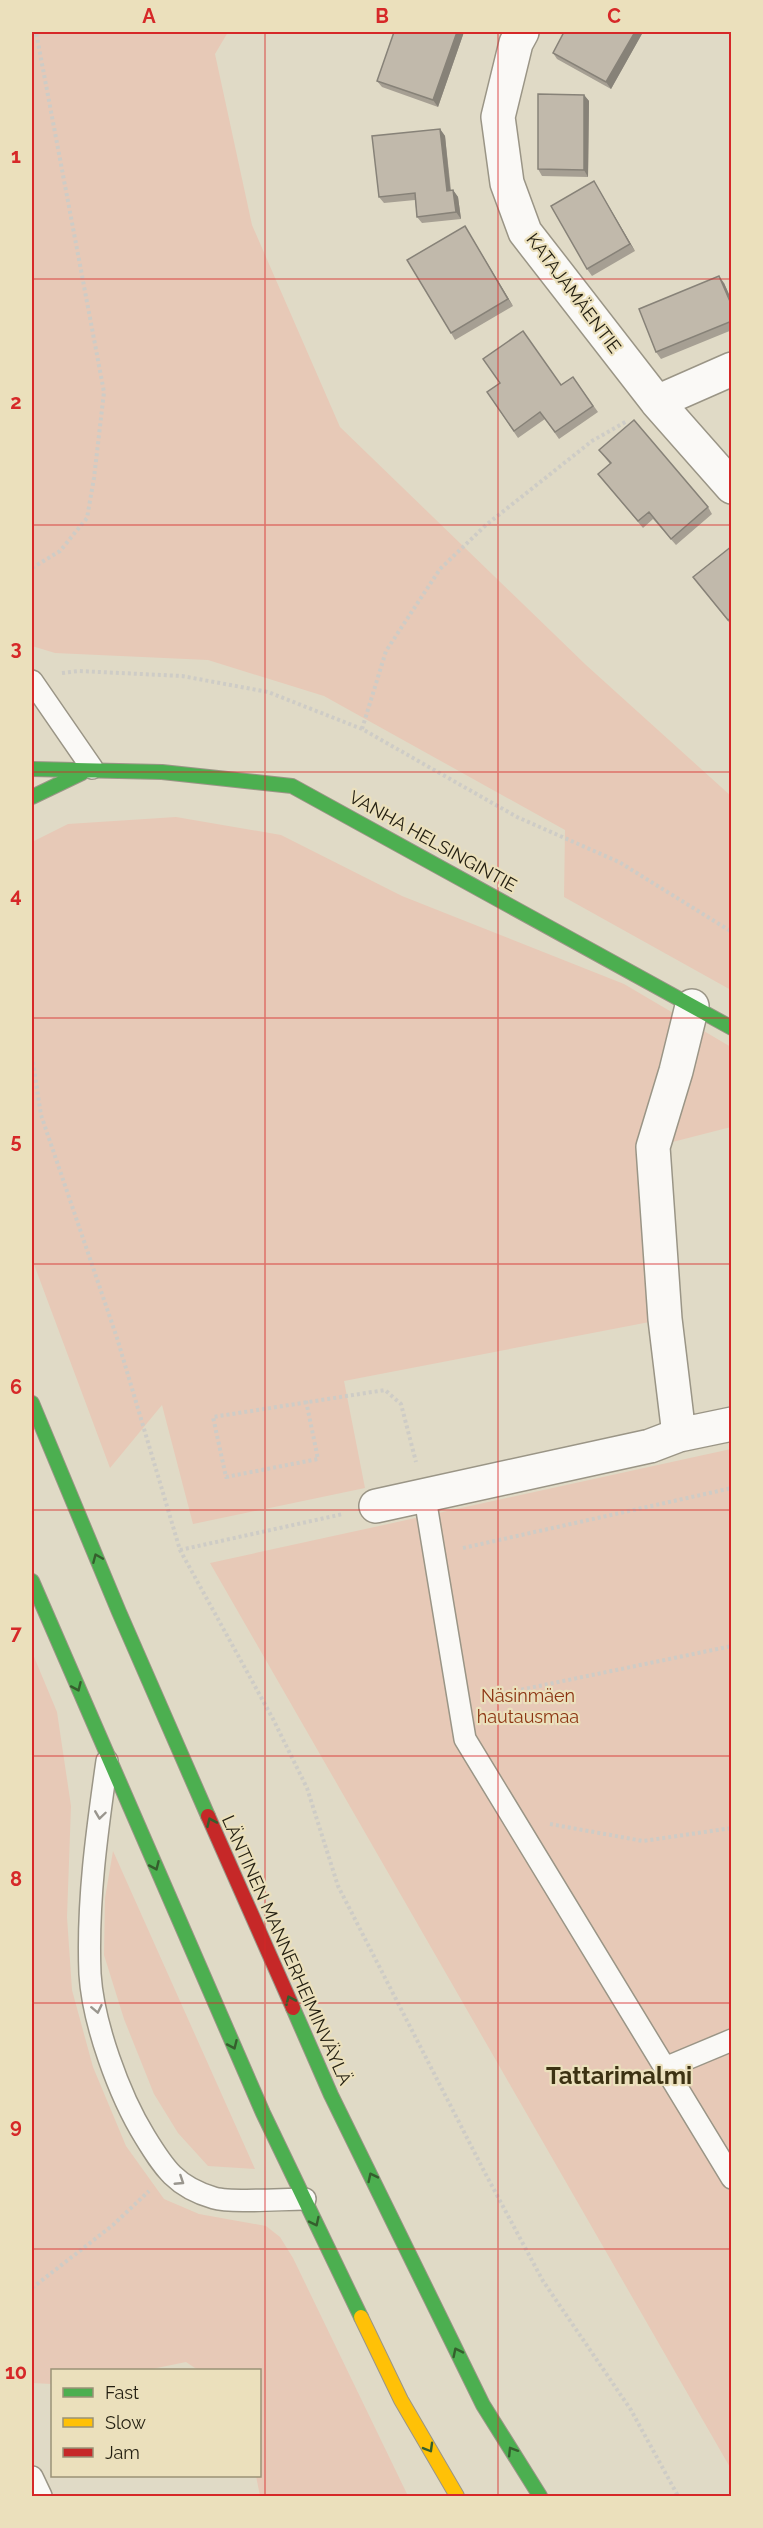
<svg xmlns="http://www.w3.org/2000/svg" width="763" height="2528" viewBox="0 0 763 2528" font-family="Raleway,sans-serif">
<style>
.green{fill:#e7c9b7}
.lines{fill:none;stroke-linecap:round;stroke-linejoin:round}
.lane-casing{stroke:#9a9586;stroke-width:24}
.street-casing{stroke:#9a9586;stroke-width:36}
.fast-casing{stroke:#9a9586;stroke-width:16}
.slow-casing{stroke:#9a9586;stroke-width:16}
.jam-casing{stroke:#9a9586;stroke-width:16}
.path{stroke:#ceccc6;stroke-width:4;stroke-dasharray:3 3;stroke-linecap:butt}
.lane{stroke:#faf9f6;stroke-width:21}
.street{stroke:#faf9f6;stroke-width:33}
.fast{stroke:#4caf50;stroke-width:14}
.slow{stroke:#ffc107;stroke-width:14}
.jam{stroke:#c62828;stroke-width:14}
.wall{fill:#a69f93}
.shaded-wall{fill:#878278}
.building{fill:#c1b9ab;stroke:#878278;stroke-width:1.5}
.oneway{stroke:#355f2d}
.oneway2{stroke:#99968e}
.grid{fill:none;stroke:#d62828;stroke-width:1.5;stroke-opacity:0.55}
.labels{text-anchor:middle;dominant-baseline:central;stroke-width:4.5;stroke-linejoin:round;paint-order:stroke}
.street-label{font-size:18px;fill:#221e10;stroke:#ebe0bc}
.park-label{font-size:18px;fill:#8c3412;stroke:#ebe0bc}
.district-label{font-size:24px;font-weight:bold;fill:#3c3213;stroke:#ebe0bc}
.neatline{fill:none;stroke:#d62828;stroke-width:2}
.grid-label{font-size:20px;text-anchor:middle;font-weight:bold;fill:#d62828}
</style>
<rect width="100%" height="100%" fill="#e0dac6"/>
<path class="green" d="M 32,32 L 228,32 L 215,54 L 252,225 L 340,427 L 586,665 L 731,796 L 731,990 L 564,897 L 565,830 L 324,696 L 208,660 L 55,653 L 32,646 Z
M 176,817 L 281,835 L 402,896 L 624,984 L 731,1047 L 731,1127 L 653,1147 L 665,1319 L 344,1381 L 365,1488 L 193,1524 L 162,1405 L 110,1468 L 32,1259 L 32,842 L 68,824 Z
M 731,1449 L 731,2469 L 210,1563 Z
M 32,1652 L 57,1712 L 71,1806 L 67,1917 L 72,1990 L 93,2067 L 126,2146 L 164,2199 L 199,2214 L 266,2226 L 280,2237 L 293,2258 L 408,2496 L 260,2496 L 256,2476 L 260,2476 L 260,2370 L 198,2370 L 186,2362 L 147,2370 L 52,2370 L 52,2384 L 32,2383 Z
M 113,1851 L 255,2169 L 208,2166 L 178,2133 L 154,2094 L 124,2019 L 104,1955 L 105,1898 Z"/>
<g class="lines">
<defs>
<path id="lane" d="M 32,681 L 92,768
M 425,1498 L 465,1739 L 732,2178
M 107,1761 C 97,1831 87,1902 90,1974 C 93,2023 119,2095 145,2137 C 164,2168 176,2187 214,2198 C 231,2203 283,2199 305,2199
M 665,2068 L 732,2040
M 32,2477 L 41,2496"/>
<path id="street" d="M 522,32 L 516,43 L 498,117 L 507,183 L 525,232 L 657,402 L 732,487
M 657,402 L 732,369
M 679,1435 L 665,1319 L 653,1147 L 676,1071 L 692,1006
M 376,1506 L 650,1446 L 679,1435 L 732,1424"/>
<path id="fast" d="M 32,769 L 162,772 L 292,786 L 732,1028
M 32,797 L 82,773
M 32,1403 L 119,1612 L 208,1816
M 32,1581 L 263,2113 L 361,2317
M 293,2008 L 331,2095 L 483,2405 L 540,2496"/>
<path id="slow" d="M 361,2317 L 401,2400 L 457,2496"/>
<path id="jam" d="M 208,1816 L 293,2008"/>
</defs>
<use href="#lane" class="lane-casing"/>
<use href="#street" class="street-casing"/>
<use href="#fast" class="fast-casing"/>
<use href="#slow" class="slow-casing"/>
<use href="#jam" class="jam-casing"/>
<path class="path" d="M 32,568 L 60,551 L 87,518 L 94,478 L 104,392 L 36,32
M 62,673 L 79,671 L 182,676 L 268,692 L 362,729 L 517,817 L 619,862 L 732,932
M 362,729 L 386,651 L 440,569 L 486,525 L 592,441 L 627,421
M 32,1056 L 41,1115 L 117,1338 L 180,1550 L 273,1719 L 307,1788 L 338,1886 L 484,2171 L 543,2281 L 631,2410 L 678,2496
M 306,1401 L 318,1459 L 226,1477 L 213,1417 L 385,1390 L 401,1404 L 416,1462
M 463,1548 L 732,1488
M 180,1550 L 343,1514
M 486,1697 L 732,1646
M 550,1824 L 643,1841 L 732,1828
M 32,2288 L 113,2225 L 149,2191"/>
<use href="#lane" class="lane"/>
<use href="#street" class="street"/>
<use href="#fast" class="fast"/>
<use href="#slow" class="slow"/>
<use href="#jam" class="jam"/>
</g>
<path class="wall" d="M 394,32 L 464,32 L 438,107 L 382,87 L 377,81 Z
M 643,32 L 611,89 L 557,59 L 553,53 Z
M 584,95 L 589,101 L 588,177 L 542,176 L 538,169 Z
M 440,129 L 445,136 L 451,190 L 453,190 L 458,197 L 461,219 L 422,223 L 417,217 L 415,200 L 384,203 L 379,197 Z
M 598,188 L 635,251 L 592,276 L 587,269 Z
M 465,226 L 513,306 L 455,340 L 451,333 Z
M 724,283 L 732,301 L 732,330 L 661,359 L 656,352 Z
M 573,377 L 598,412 L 559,439 L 545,419 L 518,438 L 487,392 L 561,385 Z
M 599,450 L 708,507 L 712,514 L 676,545 L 653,519 L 643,528 L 598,474 L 610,464 Z
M 732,546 L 732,626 L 693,577 Z"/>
<path class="shaded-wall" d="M 457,32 L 464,32 L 438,107 L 433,100 Z
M 635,32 L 643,32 L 611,89 L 606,82 Z
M 584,95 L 589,101 L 588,177 L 584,170 Z
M 440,129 L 445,136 L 451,197 L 447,191 Z
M 594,181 L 598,188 L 635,251 L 630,244 Z
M 453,190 L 458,197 L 461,219 L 456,212 Z
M 465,226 L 469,233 L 513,306 L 508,299 Z
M 719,276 L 724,283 L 732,301 L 732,306 Z"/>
<path class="building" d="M 394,32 L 457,32 L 433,100 L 377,81 Z
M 564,32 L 635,32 L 606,82 L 553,53 Z
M 538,94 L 584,95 L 584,170 L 538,169 Z
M 440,129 L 447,191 L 453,190 L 456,212 L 417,217 L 415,193 L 379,197 L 372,136 Z
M 594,181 L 630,244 L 587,269 L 551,206 Z
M 465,226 L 508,299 L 451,333 L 407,260 Z
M 719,276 L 732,306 L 732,321 L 656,352 L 639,309 Z
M 523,331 L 561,385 L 573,377 L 593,406 L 555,432 L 540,412 L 514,431 L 487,392 L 500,383 L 483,359 Z
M 634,420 L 708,507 L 671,539 L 649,512 L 638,521 L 598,474 L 611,463 L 599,450 Z
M 732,546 L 732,617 L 728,620 L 693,577 Z"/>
<defs><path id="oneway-chevron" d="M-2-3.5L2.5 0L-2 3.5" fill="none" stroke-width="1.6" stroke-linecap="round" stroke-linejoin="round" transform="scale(1.5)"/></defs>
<g class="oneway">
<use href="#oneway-chevron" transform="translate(97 1558) rotate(-113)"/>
<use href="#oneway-chevron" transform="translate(77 1687) rotate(66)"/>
<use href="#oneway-chevron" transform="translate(211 1822) rotate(-114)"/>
<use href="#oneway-chevron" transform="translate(155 1866) rotate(66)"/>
<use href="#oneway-chevron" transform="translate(290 2000) rotate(-114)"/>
<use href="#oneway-chevron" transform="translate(233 2045) rotate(66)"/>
<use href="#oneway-chevron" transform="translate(372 2177) rotate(-116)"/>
<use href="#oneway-chevron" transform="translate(315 2222) rotate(64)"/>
<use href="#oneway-chevron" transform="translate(457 2352) rotate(-116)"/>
<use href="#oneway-chevron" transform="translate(429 2448) rotate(60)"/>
<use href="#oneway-chevron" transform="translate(512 2451) rotate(-122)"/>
</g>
<g class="oneway2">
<use href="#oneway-chevron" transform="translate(100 1815) rotate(98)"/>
<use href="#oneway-chevron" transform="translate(97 2009) rotate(78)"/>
<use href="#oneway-chevron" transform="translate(180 2181) rotate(33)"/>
</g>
<path class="grid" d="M 265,32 L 265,2496M 498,32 L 498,2496M 32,279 L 732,279M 32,525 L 732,525M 32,772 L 732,772M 32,1018 L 732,1018M 32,1264 L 732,1264M 32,1510 L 732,1510M 32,1756 L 732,1756M 32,2003 L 732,2003M 32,2249 L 732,2249"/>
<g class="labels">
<g class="street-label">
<text transform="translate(574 293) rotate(53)">KATAJAMÄENTIE</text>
<text transform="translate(433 841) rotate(29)">VANHA HELSINGINTIE</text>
<text transform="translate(287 1950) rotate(66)">LÄNTINEN MANNERHEIMINVÄYLÄ</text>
</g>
<g class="park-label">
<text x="528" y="1695">Näsinmäen<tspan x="528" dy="21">hautausmaa</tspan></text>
</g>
<g class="district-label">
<text x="619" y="2075">Tattarimalmi</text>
</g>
</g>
<rect width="763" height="2528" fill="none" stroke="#ebe0bc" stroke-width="66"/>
<rect x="51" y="2369" width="210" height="108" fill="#ebe0bc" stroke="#9b9277" stroke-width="1.5"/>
<rect x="63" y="2388" width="30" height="9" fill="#4caf50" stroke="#9b9277" stroke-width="1.5"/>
<text x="105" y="2399" font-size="18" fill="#221e10">Fast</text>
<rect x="63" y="2418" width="30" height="9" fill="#ffc107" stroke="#9b9277" stroke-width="1.5"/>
<text x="105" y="2429" font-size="18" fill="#221e10">Slow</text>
<rect x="63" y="2448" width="30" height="9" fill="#c62828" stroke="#9b9277" stroke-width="1.5"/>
<text x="105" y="2459" font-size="18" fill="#221e10">Jam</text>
<rect x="33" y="33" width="697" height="2462" class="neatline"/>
<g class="grid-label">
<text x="149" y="23">A</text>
<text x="382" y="23">B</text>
<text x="614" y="23">C</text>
<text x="16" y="163">1</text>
<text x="16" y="409">2</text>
<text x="16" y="655">3</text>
<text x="16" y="902">4</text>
<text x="16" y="1148">5</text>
<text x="16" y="1394">6</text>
<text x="16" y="1640">7</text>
<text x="16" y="1886">8</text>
<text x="16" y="2133">9</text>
<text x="16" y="2379">10</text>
</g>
</svg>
